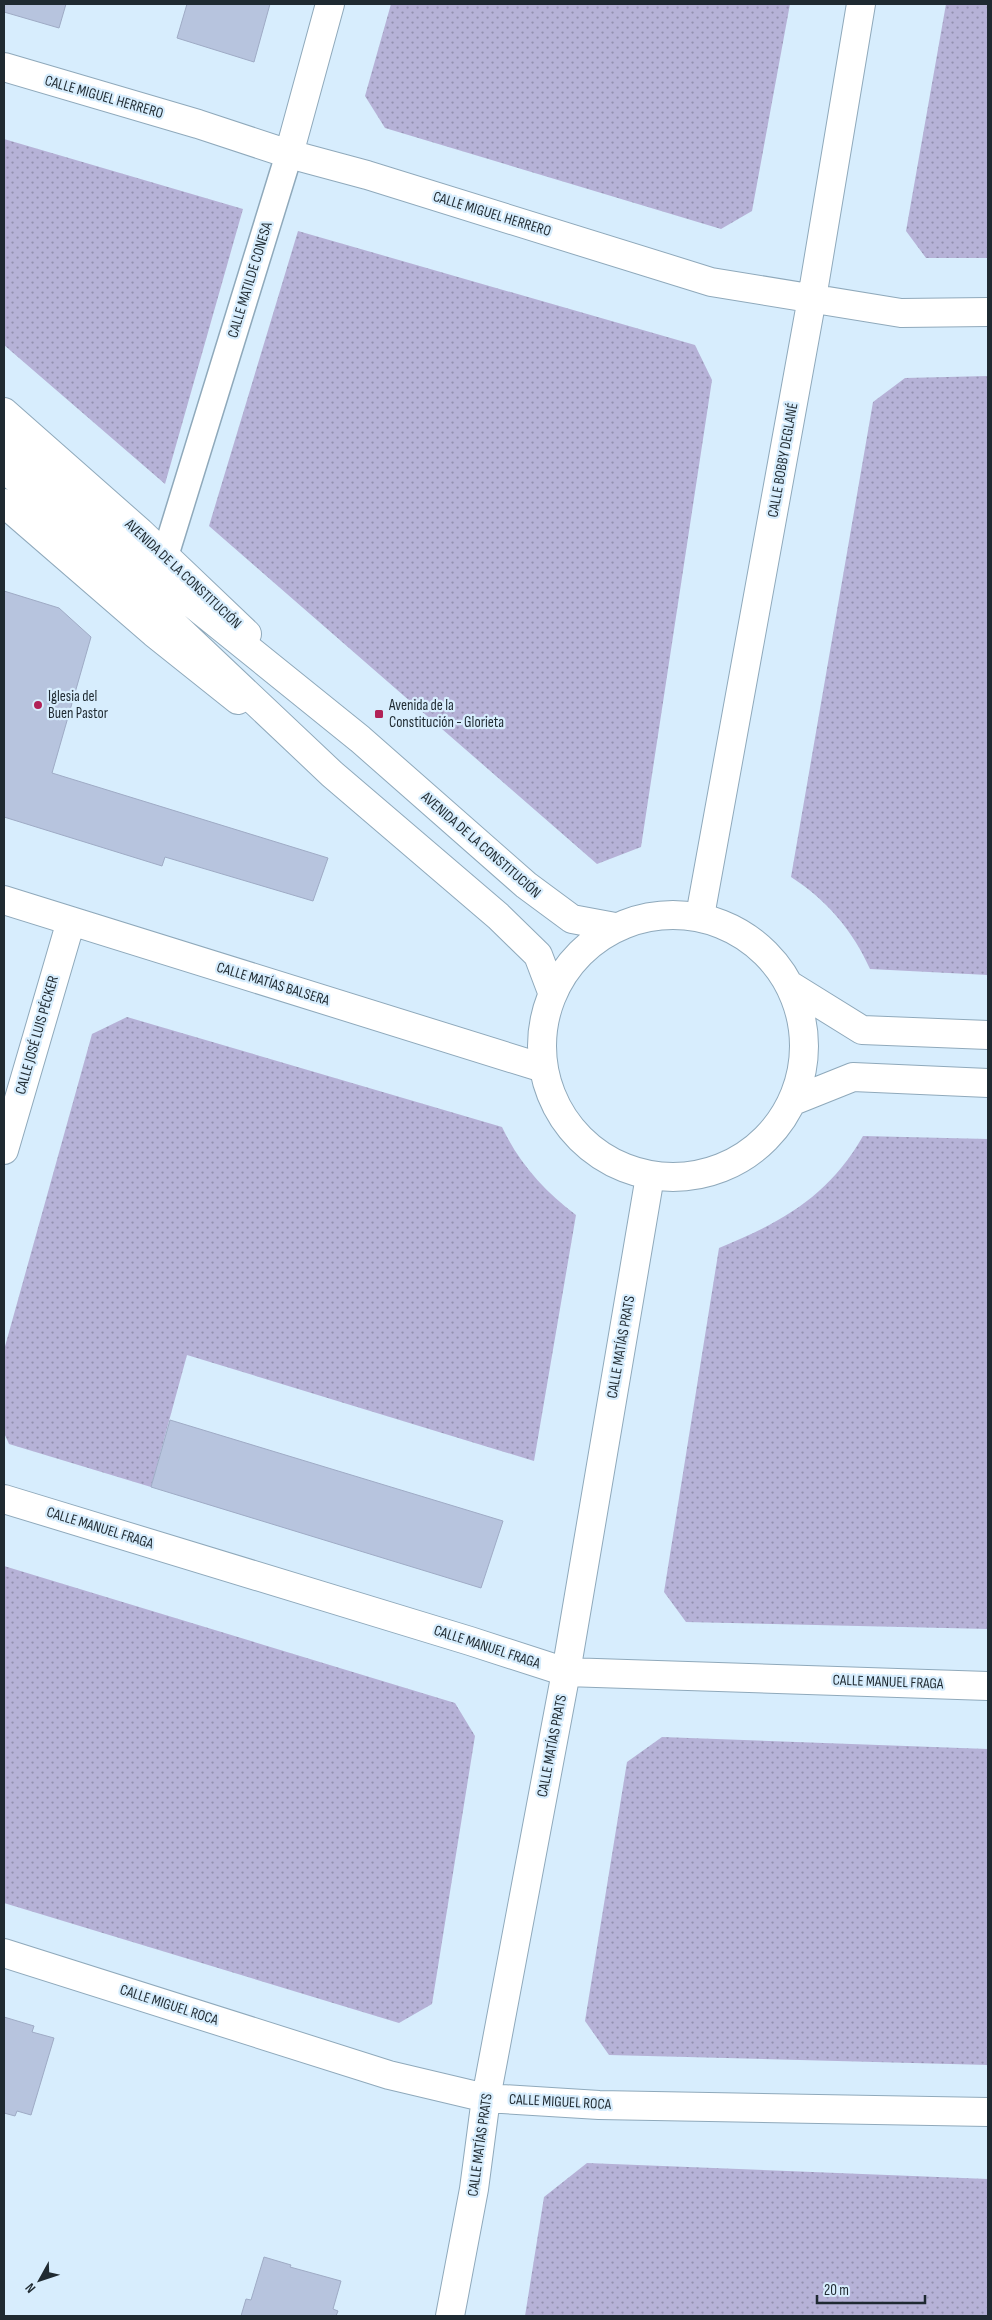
<svg xmlns="http://www.w3.org/2000/svg" width="992" height="2320" viewBox="0 0 992 2320" font-family="'Sofia Sans Condensed',sans-serif">
<style>
.grass{fill:url(#grass-dots)}
.building{fill:#b7c4de;stroke:#9fabc5}
.lines{fill:none;stroke-linecap:round;stroke-linejoin:round}
.pedestrian-casing{stroke:#8fa9bb;stroke-width:29}
.minor-casing{stroke:#8fa9bb;stroke-width:30}
.tertiary-casing{stroke:#8fa9bb;stroke-width:30}
.pedestrian{stroke:#fff;stroke-width:26}
.minor{stroke:#fff;stroke-width:28}
.tertiary{stroke:#fff;stroke-width:28}
.poi-dot{fill:#b12257;stroke:#d7edfd;stroke-width:2}
.labels{text-anchor:middle;dominant-baseline:central;stroke-width:4.5;stroke-linejoin:round;paint-order:stroke}
.street-label{font-size:15px;fill:#1f2a31;stroke:#d7edfd}
.poi-label{font-size:15px;fill:#1f2a31;stroke:#d7edfd;text-anchor:start}
</style>
<defs>
<pattern id="grass-dots" width="8" height="8" patternUnits="userSpaceOnUse" patternTransform="scale(1.25)"><rect width="8" height="8" fill="#b6b2d7"/><path d="M2 2h.1M6 6h.1" fill="none" stroke="#9391af" stroke-width="1.8" stroke-linecap="round"/></pattern>
</defs>
<rect width="100%" height="100%" fill="#d7edfd"/>
<path class="grass" d="M 391,4 L 790,4 L 752,211 L 721,229 L 385,128 L 365,96 Z
M 946,4 L 988,4 L 988,258 L 926,258 L 906,231 Z
M 4,139 L 243,209 L 165,484 L 4,345 Z
M 298,231 L 695,345 L 712,380 L 641,847 L 597,864 L 209,526 Z
M 988,376 L 988,975 L 870,969 C 853,931 827,900 791,877 L 873,402 L 905,378 Z
M 127,1017 L 502,1127 C 519,1163 544,1191 576,1215 L 534,1461 L 187,1355 L 151,1487 L 9,1444 L 4,1433 L 4,1350 L 92,1034 Z
M 863,1136 L 988,1139 L 988,1629 L 686,1622 L 664,1592 L 719,1248 C 782,1222 828,1197 863,1136 Z
M 4,1566 L 455,1703 L 475,1736 L 432,2004 L 399,2023 L 4,1903 Z
M 662,1737 L 988,1749 L 988,2065 L 609,2055 L 585,2021 L 627,1762 Z
M 587,2163 L 988,2179 L 988,2316 L 525,2316 L 544,2197 Z"/>
<path class="building" d="M 4,4 L 66,4 L 59,28 L 4,12 Z
M 187,4 L 270,4 L 254,62 L 177,38 Z
M 4,591 L 59,608 L 91,637 L 52,773 L 328,858 L 313,901 L 165,857 L 162,866 L 4,817 Z
M 170,1420 L 503,1521 L 481,1588 L 151,1487 Z
M 4,2017 L 34,2026 L 32,2032 L 54,2038 L 31,2115 L 17,2111 L 15,2116 L 4,2113 Z
M 264,2257 L 291,2265 L 290,2267 L 341,2281 L 333,2309 L 338,2311 L 336,2316 L 241,2316 L 246,2299 L 251,2300 Z"/>
<g class="lines">
<defs>
<path id="pedestrian" d="M 165,556 L 289,154"/>
<path id="minor" d="M 4,67 L 198,124 L 289,154 L 367,175 L 711,282 L 901,313 L 988,312
M 289,154 L 330,4
M 4,412 L 140,532 L 247,634
M 4,503 L 154,633 L 238,700
M 4,900 L 543,1068
M 700,916 L 812,298 L 861,4
M 4,1150 L 71,921
M 4,1499 L 470,1641 L 566,1672 L 988,1686
M 4,1953 L 389,2075 L 486,2098 L 599,2105 L 988,2112
M 450,2316 L 474,2189 L 486,2098 L 566,1672 L 650,1176"/>
<path id="tertiary" d="M 4,439 L 158,576 L 360,739 L 526,885 L 572,919 L 615,927
M 4,468 L 59,516 L 332,774 L 498,916 L 538,955 L 552,992
M542 1046a131 131 0 1 1 262 0a131 131 0 1 1-262 0Z
M 791,986 L 862,1030 L 988,1035
M 793,1101 L 853,1077 L 988,1083"/>
</defs>
<use href="#pedestrian" class="pedestrian-casing"/>
<use href="#minor" class="minor-casing"/>
<use href="#tertiary" class="tertiary-casing"/>
<use href="#pedestrian" class="pedestrian"/>
<use href="#minor" class="minor"/>
<use href="#tertiary" class="tertiary"/>
</g>
<g class="poi-dot">
<circle cx="38" cy="705" r="5"/>
<rect x="374" y="709" width="10" height="10" rx="2.5"/>
</g>
<g class="labels">
<g class="street-label">
<text transform="translate(104 97) rotate(16)">CALLE MIGUEL HERRERO</text>
<text transform="translate(492 214) rotate(17)">CALLE MIGUEL HERRERO</text>
<text transform="translate(250 280) rotate(-73)">CALLE MATILDE CONESA</text>
<text transform="translate(783 460) rotate(-80)">CALLE BOBBY DEGLANÉ</text>
<text transform="translate(183 574) rotate(43)">AVENIDA DE LA CONSTITUCIÓN</text>
<text transform="translate(481 845) rotate(41)">AVENIDA DE LA CONSTITUCIÓN</text>
<text transform="translate(273 984) rotate(17)">CALLE MATÍAS BALSERA</text>
<text transform="translate(37 1035) rotate(-74)">CALLE JOSÉ LUIS PÉCKER</text>
<text transform="translate(621 1347) rotate(-80)">CALLE MATÍAS PRATS</text>
<text transform="translate(100 1528) rotate(17)">CALLE MANUEL FRAGA</text>
<text transform="translate(487 1647) rotate(18)">CALLE MANUEL FRAGA</text>
<text transform="translate(888 1682) rotate(2)">CALLE MANUEL FRAGA</text>
<text transform="translate(552 1746) rotate(-79)">CALLE MATÍAS PRATS</text>
<text transform="translate(169 2005) rotate(18)">CALLE MIGUEL ROCA</text>
<text transform="translate(560 2102) rotate(3)">CALLE MIGUEL ROCA</text>
<text transform="translate(480 2145) rotate(-82)">CALLE MATÍAS PRATS</text>
</g>
<g class="poi-label">
<text x="48" y="696">Iglesia del<tspan x="48" dy="17">Buen Pastor</tspan></text>
<text x="389" y="705">Avenida de la<tspan x="389" dy="17">Constitución - Glorieta</tspan></text>
</g>
</g>
<rect width="992" height="2320" fill="none" stroke="#1f2a31" stroke-width="10"/>
<g transform="translate(40 2280) rotate(230)" stroke="#d7edfd" stroke-width="4" paint-order="stroke">
<path d="M0-4L9 19L0 12L-9 19Z" fill="#1f2a31"/>
<text y="-8" font-size="14" font-weight="bold" text-anchor="middle" fill="#1f2a31">N</text>
</g>
<path d="M817 2295v8h108v-8" fill="none" stroke="#1f2a31" stroke-width="2.5"/>
<text x="824" y="2295" font-size="15" fill="#1f2a31" stroke="#d7edfd" stroke-width="4" paint-order="stroke">20 m</text>
</svg>
